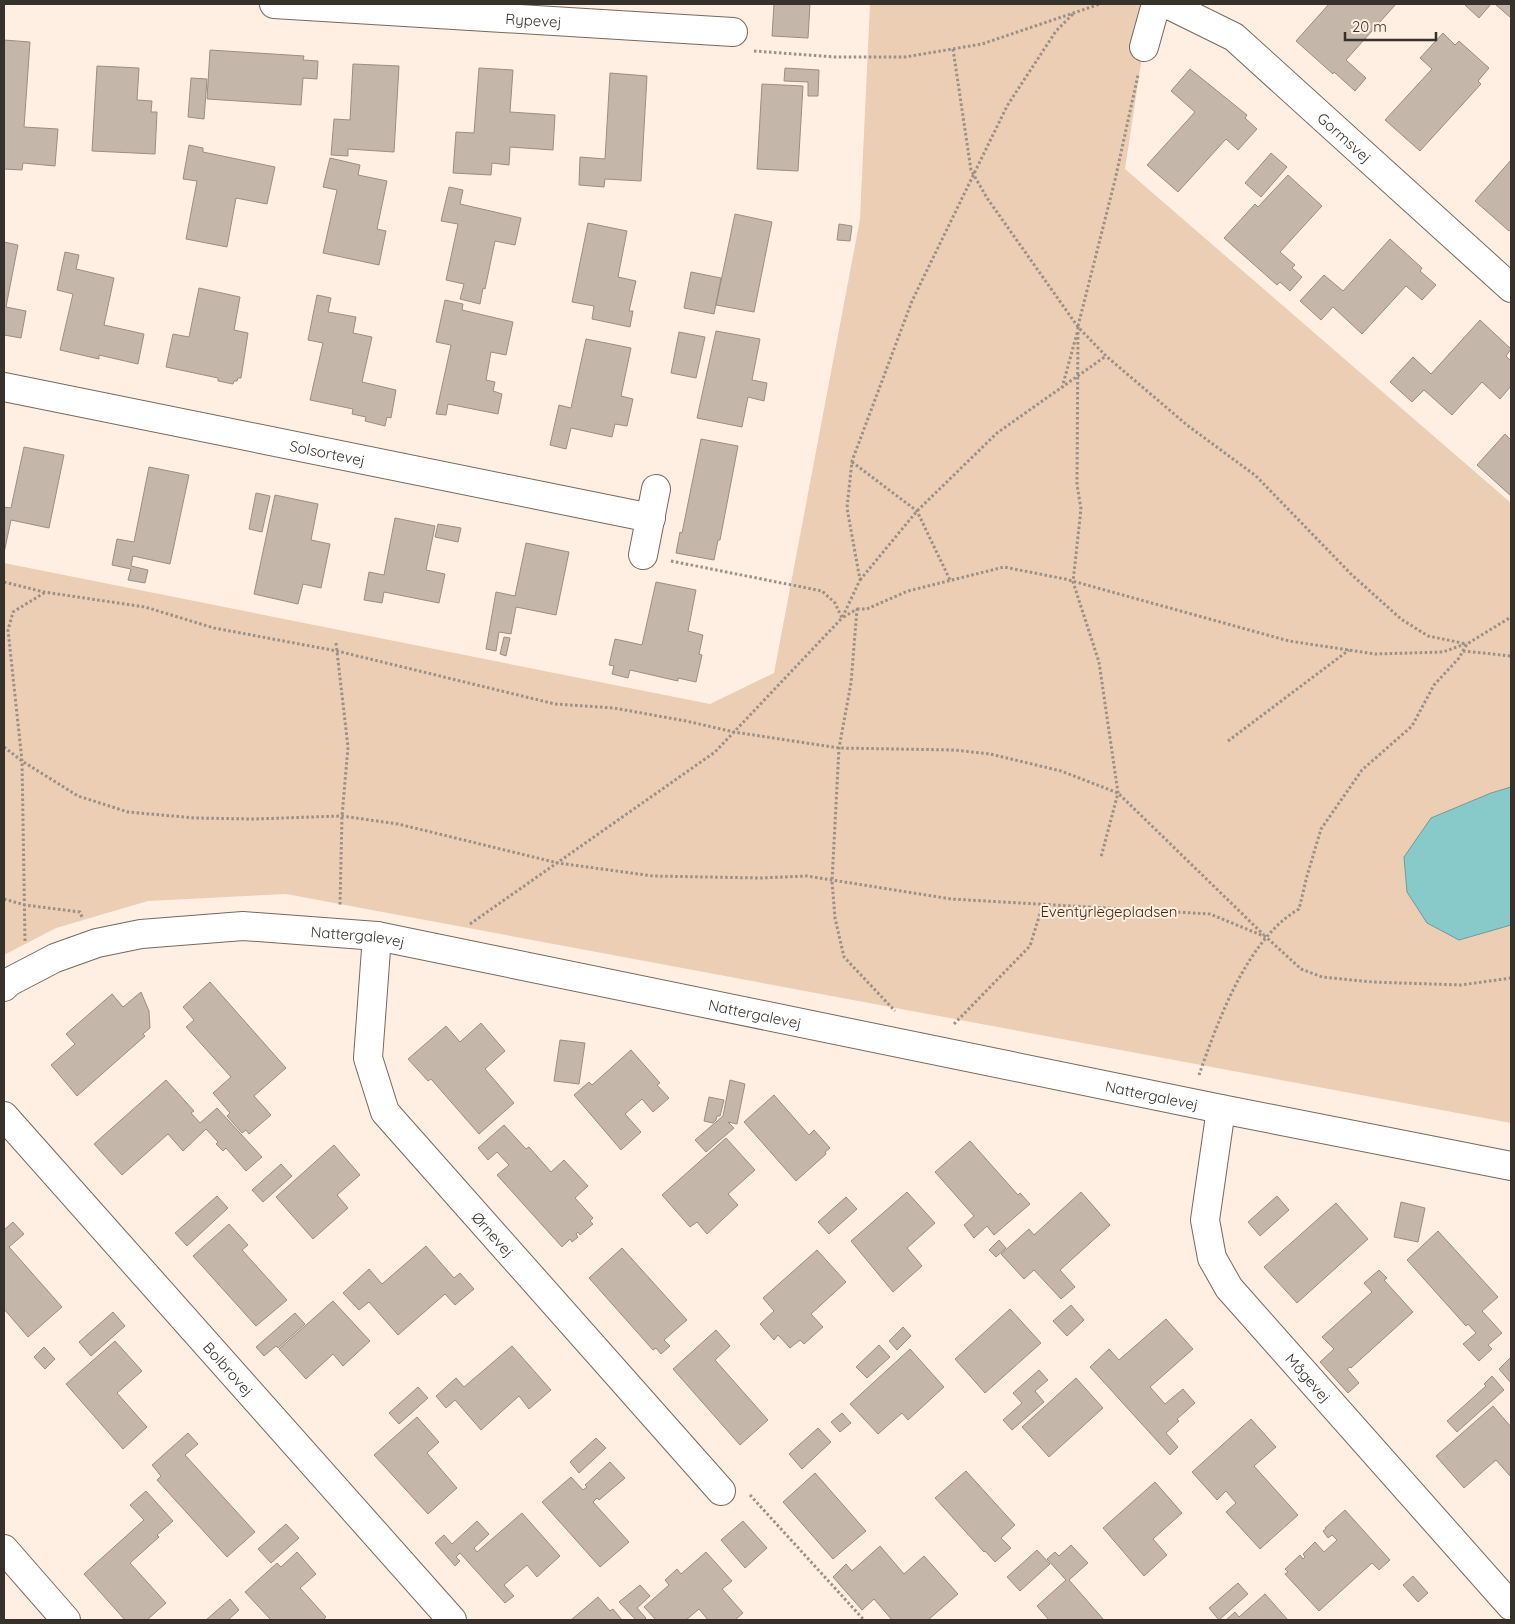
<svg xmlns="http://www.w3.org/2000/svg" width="1515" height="1624" viewBox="0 0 1515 1624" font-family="Quicksand,sans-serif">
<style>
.green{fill:#ebceb4}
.water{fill:#88c9c9;stroke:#709b9a}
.building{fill:#c4b6a9;stroke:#9b8d81}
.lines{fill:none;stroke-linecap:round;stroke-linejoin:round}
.minor-casing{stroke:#76695e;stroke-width:30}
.tertiary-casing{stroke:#76695e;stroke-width:30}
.path{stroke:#9a9087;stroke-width:3;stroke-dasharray:2.5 2.5;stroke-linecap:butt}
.minor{stroke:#fff;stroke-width:28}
.tertiary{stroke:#fff;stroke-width:28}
.labels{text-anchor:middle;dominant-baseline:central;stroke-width:4;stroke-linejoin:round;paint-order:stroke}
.street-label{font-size:15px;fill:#37312c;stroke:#feefe2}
.park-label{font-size:15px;fill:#42270b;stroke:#feefe2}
</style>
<rect width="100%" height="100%" fill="#feefe2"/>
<path class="green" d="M 870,4 L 1150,4 L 1125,169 L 1511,503 L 1511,1123 L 286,894 L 148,901 L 56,928 L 4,955 L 4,563 L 710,704 L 774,673 L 860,219 Z"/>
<path class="water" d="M 1511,787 L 1511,925 L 1459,940 L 1427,923 L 1407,892 L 1404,857 L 1431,818 L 1491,793 Z"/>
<path class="building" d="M 774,4 L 810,4 L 808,38 L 772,36 Z
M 1329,4 L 1396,4 L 1346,60 L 1366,78 L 1355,91 L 1334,72 L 1333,74 L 1296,41 Z
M 1466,4 L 1491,4 L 1479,18 L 1465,5 Z
M 1495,4 L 1511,4 L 1511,18 Z
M 1443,33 L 1455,45 L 1459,41 L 1489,68 L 1478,81 L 1481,84 L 1420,151 L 1385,120 L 1432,69 L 1420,58 Z
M 4,40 L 30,42 L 24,127 L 58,129 L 55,166 L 23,163 L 22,170 L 4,169 Z
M 210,50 L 304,56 L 303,60 L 318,61 L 317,79 L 303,78 L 301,105 L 207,99 Z
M 353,64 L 399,66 L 394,152 L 348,149 L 348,156 L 331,155 L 334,119 L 350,120 Z
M 97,66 L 139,68 L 137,100 L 152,101 L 151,112 L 157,112 L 155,154 L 92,151 Z
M 479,68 L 513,70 L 510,112 L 555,115 L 553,150 L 510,147 L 509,165 L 492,163 L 491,175 L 453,173 L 456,132 L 474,133 Z
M 785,68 L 819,70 L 818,96 L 808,96 L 808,82 L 784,81 Z
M 1190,69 L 1247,115 L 1245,118 L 1257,129 L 1238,150 L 1226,139 L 1178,192 L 1147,165 L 1195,112 L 1171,91 Z
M 610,73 L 647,76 L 641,181 L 605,179 L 604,187 L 579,185 L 580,157 L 605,159 Z
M 191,78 L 207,79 L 204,119 L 188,117 Z
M 762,84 L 803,86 L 798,171 L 757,169 Z
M 189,145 L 203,148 L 203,152 L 275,167 L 267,204 L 236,198 L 227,247 L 186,239 L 197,181 L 183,179 Z
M 1271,153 L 1287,167 L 1261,197 L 1245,183 Z
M 330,158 L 360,165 L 358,175 L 387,181 L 377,229 L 386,231 L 379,265 L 323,253 L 337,190 L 323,187 Z
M 1511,160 L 1511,229 L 1509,231 L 1475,201 Z
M 1288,175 L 1322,206 L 1280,252 L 1295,265 L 1292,268 L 1302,277 L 1290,291 L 1280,282 L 1277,285 L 1224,238 L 1255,204 L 1258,207 Z
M 449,187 L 463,190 L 460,204 L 521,218 L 515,245 L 495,241 L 485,289 L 483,288 L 480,304 L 460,299 L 464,284 L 446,280 L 458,224 L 441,221 Z
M 735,214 L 772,222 L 754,312 L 716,305 Z
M 588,223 L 627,231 L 618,277 L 636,281 L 629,311 L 633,311 L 630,327 L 592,319 L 594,306 L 572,302 Z
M 839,224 L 852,226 L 850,241 L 837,240 Z
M 1390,239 L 1422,268 L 1420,271 L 1436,285 L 1422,300 L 1406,286 L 1362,334 L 1333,307 L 1321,320 L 1300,301 L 1324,275 L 1343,291 Z
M 4,242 L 18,245 L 6,307 L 26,311 L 21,338 L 4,335 Z
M 65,252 L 79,255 L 76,269 L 114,278 L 104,325 L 144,334 L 138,364 L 99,355 L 99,359 L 60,350 L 73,294 L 57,290 Z
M 691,272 L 721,278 L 714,314 L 684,308 Z
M 199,288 L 240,297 L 234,330 L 248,333 L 241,378 L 238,378 L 237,381 L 234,381 L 233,384 L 218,381 L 218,378 L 166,367 L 173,334 L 189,337 Z
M 317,295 L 331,298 L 328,312 L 356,317 L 353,333 L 372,337 L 362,382 L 396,390 L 391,418 L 387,417 L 385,426 L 365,421 L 366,417 L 352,414 L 353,409 L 310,400 L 323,343 L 308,340 Z
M 445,300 L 463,304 L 462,310 L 513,322 L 506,355 L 491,352 L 486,380 L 495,382 L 493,391 L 502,394 L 498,414 L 448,404 L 446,415 L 436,414 L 451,345 L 436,342 Z
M 1480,320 L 1511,349 L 1506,356 L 1511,361 L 1511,386 L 1500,399 L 1482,382 L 1452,415 L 1424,390 L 1412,402 L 1390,382 L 1413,357 L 1431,374 Z
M 716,331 L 760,339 L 752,380 L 767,383 L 764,401 L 748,397 L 742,427 L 697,418 Z
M 679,332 L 705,337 L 696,378 L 671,373 Z
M 586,339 L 631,348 L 621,396 L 633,399 L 627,426 L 615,424 L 612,437 L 571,428 L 566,449 L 550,445 L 559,405 L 571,408 Z
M 1505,434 L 1511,440 L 1511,496 L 1477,465 Z
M 701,439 L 738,446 L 720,540 L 718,540 L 714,560 L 676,553 L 680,532 L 682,533 Z
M 24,447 L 64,455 L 49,528 L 11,520 L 4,553 L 4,507 L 11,508 Z
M 149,467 L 189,475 L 170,564 L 133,556 L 131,566 L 148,570 L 145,583 L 128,580 L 131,569 L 112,565 L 117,539 L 134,542 Z
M 256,493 L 270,496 L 262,532 L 249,529 Z
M 275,495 L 318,504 L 311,540 L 330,544 L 321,588 L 303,584 L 298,604 L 254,594 Z
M 395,518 L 435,526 L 426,570 L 445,574 L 439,603 L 384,592 L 382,603 L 364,600 L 369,572 L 384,575 Z
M 438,524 L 461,528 L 458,542 L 435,537 Z
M 526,543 L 569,552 L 556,615 L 516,607 L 511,634 L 499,632 L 496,651 L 486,649 L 496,592 L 515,596 Z
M 656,582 L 696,590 L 688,631 L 703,635 L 699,654 L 702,655 L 696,682 L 678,678 L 678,681 L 630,670 L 628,678 L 612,674 L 614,666 L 609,665 L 615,639 L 642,645 Z
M 504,637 L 510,638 L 506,656 L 500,654 Z
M 210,982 L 286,1068 L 254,1096 L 271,1115 L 249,1134 L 246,1130 L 242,1133 L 227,1116 L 230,1113 L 213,1093 L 231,1077 L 186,1027 L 194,1020 L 183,1007 Z
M 141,992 L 149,1011 L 150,1028 L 143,1034 L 145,1036 L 77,1096 L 51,1065 L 75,1044 L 66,1034 L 112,994 L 123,1007 Z
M 481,1023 L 505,1051 L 485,1069 L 514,1103 L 479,1134 L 431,1079 L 428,1081 L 408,1059 L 446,1026 L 460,1042 Z
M 560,1040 L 585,1043 L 579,1084 L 554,1081 Z
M 631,1050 L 660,1083 L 657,1085 L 669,1098 L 653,1112 L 642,1099 L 625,1114 L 641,1132 L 621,1150 L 574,1095 L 589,1082 L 592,1085 Z
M 166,1080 L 194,1111 L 191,1113 L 200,1123 L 217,1108 L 262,1157 L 246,1171 L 226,1148 L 223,1151 L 216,1144 L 218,1142 L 206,1129 L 183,1151 L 168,1134 L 122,1175 L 94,1144 Z
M 730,1080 L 745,1084 L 737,1124 L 728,1122 L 734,1128 L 706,1152 L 695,1140 L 723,1116 Z
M 774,1095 L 809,1135 L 814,1130 L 830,1148 L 825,1152 L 826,1154 L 796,1181 L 744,1122 Z
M 709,1097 L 724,1100 L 720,1116 L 717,1116 L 716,1120 L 713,1123 L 704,1121 Z
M 504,1125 L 526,1149 L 529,1147 L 551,1172 L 564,1160 L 588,1186 L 575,1198 L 593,1218 L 590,1221 L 593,1224 L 580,1235 L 578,1232 L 576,1234 L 578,1237 L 572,1242 L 570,1239 L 562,1247 L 497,1175 L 509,1165 L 497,1152 L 488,1160 L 478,1148 Z
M 726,1138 L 755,1170 L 728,1194 L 738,1205 L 707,1234 L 697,1222 L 690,1227 L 662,1195 Z
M 970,1141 L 1018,1195 L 1020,1193 L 1030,1204 L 994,1235 L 987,1226 L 974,1238 L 964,1225 L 974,1216 L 935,1172 Z
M 334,1145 L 360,1175 L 337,1195 L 348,1208 L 313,1239 L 276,1197 Z
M 281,1164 L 292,1176 L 263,1202 L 252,1190 Z
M 907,1192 L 935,1223 L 907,1248 L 922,1266 L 893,1292 L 851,1241 Z
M 1081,1192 L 1110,1225 L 1060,1270 L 1075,1287 L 1061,1299 L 1034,1270 L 1024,1279 L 1001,1254 L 1029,1229 L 1034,1235 Z
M 217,1196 L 228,1208 L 187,1246 L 175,1233 Z
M 1277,1196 L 1289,1210 L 1260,1236 L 1248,1222 Z
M 846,1197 L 857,1209 L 829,1234 L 818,1222 Z
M 1401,1202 L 1425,1208 L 1418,1242 L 1394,1237 Z
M 1336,1203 L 1368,1239 L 1297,1303 L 1264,1267 Z
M 13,1222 L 24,1234 L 9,1247 L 62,1307 L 28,1337 L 4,1309 L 4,1230 Z
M 229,1224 L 248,1245 L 242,1250 L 287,1300 L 256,1326 L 193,1256 Z
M 1438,1231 L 1498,1297 L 1482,1311 L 1502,1333 L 1488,1345 L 1492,1349 L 1479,1361 L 1463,1344 L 1476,1333 L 1468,1324 L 1466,1326 L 1407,1260 Z
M 999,1240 L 1006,1248 L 996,1257 L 989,1250 Z
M 426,1246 L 454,1278 L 460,1273 L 474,1289 L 455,1305 L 445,1294 L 398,1335 L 369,1302 L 359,1310 L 343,1293 L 369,1269 L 382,1284 Z
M 622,1248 L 687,1320 L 664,1340 L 670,1346 L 661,1354 L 656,1348 L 653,1350 L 589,1278 Z
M 817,1250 L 846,1282 L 811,1314 L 823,1327 L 804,1344 L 800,1340 L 790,1348 L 778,1335 L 774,1340 L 760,1324 L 774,1311 L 763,1298 Z
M 1379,1270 L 1387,1278 L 1384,1280 L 1413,1312 L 1351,1368 L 1350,1367 L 1347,1369 L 1359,1383 L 1348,1393 L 1320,1362 L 1334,1349 L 1322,1337 L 1372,1292 L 1364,1283 Z
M 333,1301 L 370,1341 L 343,1366 L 333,1354 L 306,1379 L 279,1349 Z
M 1071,1305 L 1084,1320 L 1067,1336 L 1053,1321 Z
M 1010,1309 L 1041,1343 L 985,1393 L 955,1359 Z
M 113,1312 L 125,1326 L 91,1356 L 79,1342 Z
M 295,1313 L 305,1324 L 278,1348 L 276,1346 L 264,1356 L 256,1347 Z
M 1166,1319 L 1193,1349 L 1150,1387 L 1165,1404 L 1183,1389 L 1195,1403 L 1177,1419 L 1179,1421 L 1166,1433 L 1178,1447 L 1170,1455 L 1090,1367 L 1109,1349 L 1119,1360 Z
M 903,1327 L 911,1336 L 897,1350 L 889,1341 Z
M 716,1330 L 730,1346 L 715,1360 L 768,1420 L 740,1445 L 673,1369 Z
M 115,1341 L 142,1371 L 117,1393 L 147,1427 L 123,1449 L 66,1384 Z
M 879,1345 L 890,1357 L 867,1378 L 856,1367 Z
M 512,1346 L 551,1390 L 529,1409 L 519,1396 L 481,1430 L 455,1400 L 446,1408 L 436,1396 L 456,1378 L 464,1387 Z
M 44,1347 L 55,1359 L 45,1369 L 34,1357 Z
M 910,1349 L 944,1387 L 908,1420 L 902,1413 L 878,1434 L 850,1404 Z
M 1511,1357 L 1511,1383 L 1499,1369 Z
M 1039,1370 L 1048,1380 L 1035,1391 L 1044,1402 L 1012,1430 L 1003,1420 L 1022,1403 L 1013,1393 Z
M 1492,1376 L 1504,1390 L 1457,1432 L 1447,1421 L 1486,1386 L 1484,1384 Z
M 1076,1378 L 1103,1408 L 1049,1457 L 1022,1427 Z
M 418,1387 L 428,1398 L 399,1424 L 389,1413 Z
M 1493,1406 L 1511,1427 L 1511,1477 L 1496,1460 L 1464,1488 L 1436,1456 Z
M 842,1413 L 851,1423 L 840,1432 L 831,1422 Z
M 417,1417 L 439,1442 L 427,1453 L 457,1488 L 428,1514 L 374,1455 Z
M 1251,1419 L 1276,1447 L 1254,1466 L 1298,1515 L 1260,1549 L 1226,1512 L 1236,1503 L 1226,1491 L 1217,1500 L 1192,1472 Z
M 818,1428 L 831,1442 L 802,1469 L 789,1454 Z
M 188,1433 L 198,1444 L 185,1455 L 255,1532 L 227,1557 L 157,1480 L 161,1476 L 152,1465 Z
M 596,1438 L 606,1448 L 579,1473 L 570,1462 Z
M 610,1462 L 625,1478 L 599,1500 L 597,1498 L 593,1502 L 629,1542 L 600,1567 L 542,1502 L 571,1477 L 583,1490 L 587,1487 L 585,1485 Z
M 966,1471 L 1015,1525 L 1001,1538 L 1011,1548 L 995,1562 L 985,1551 L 984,1552 L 935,1498 Z
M 815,1473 L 866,1531 L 833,1559 L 783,1502 Z
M 1155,1482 L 1182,1513 L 1153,1539 L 1167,1555 L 1144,1576 L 1103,1528 Z
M 146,1491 L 173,1521 L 157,1535 L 159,1537 L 130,1563 L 166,1603 L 147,1620 L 125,1620 L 84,1574 L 144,1520 L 130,1505 Z
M 1345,1510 L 1390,1560 L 1379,1570 L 1372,1563 L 1319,1611 L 1285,1574 L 1288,1572 L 1285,1569 L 1300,1555 L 1303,1559 L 1305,1557 L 1303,1554 L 1315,1542 L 1324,1552 L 1337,1540 L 1332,1535 L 1328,1538 L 1323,1531 L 1326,1529 L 1325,1528 Z
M 522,1513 L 560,1556 L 537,1577 L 527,1565 L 504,1585 L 514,1596 L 505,1603 L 460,1553 L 456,1557 L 460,1561 L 455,1566 L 435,1543 L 444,1535 L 452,1544 L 477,1521 L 489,1534 L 474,1548 L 477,1552 Z
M 743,1521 L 767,1548 L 745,1568 L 721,1540 Z
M 286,1524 L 299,1538 L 271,1563 L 258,1549 Z
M 1071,1545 L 1088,1563 L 1069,1580 L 1104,1620 L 1049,1620 L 1037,1606 L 1066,1580 L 1047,1559 L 1055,1552 L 1059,1556 Z
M 880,1546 L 904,1574 L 924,1556 L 958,1594 L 928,1620 L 892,1620 L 874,1599 L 862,1610 L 833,1577 L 846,1564 L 852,1571 Z
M 1037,1550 L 1050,1564 L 1020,1591 L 1007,1577 Z
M 297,1552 L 316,1574 L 300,1588 L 326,1617 L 323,1620 L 271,1620 L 245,1592 L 277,1563 L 281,1567 Z
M 706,1552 L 732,1581 L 722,1589 L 743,1613 L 735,1620 L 708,1620 L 699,1609 L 686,1620 L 656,1620 L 644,1607 L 669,1585 L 665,1580 L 677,1569 L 681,1574 Z
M 1413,1576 L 1428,1593 L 1418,1602 L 1403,1585 Z
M 1238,1583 L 1248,1594 L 1219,1620 L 1209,1608 Z
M 640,1585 L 650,1596 L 637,1608 L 646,1618 L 644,1620 L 636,1620 L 619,1602 Z
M 1265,1594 L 1288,1620 L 1226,1620 L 1235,1612 L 1239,1617 Z
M 598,1597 L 610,1611 L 613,1609 L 622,1620 L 571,1620 Z
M 230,1599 L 239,1610 L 228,1620 L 206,1620 Z"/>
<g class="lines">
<defs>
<g id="minor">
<path id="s1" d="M 274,4 L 733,32"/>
<path id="s2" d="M 1167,4 L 1234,37 L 1511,288"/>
<path d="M 1144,47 L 1156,4"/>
<path id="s3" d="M 4,387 L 651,518"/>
<path d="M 643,555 L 656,489"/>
<path id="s4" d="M 377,936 L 368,1058 L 385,1112 L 721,1491"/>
<path id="s5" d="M 1221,1109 L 1205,1220 L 1212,1258 L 1229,1288 L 1511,1606"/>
<path d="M 4,1549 L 66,1620"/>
</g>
<g id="tertiary">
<path id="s6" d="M 4,987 L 9,982 L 55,958 L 97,943 L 141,934 L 243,926 L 377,936 L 1221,1109 L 1511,1166"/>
<path id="s7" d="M 4,1116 L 452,1620"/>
</g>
</defs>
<use href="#minor" class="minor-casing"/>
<use href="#tertiary" class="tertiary-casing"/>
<path class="path" d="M 953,49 L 971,170 L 987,198 L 1078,327 L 1106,356 L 1187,425 L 1256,476 L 1352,575 L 1401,619 L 1428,636 L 1467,644
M 754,51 L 835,57 L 905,57 L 982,44 L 1100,4
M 1078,326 L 1115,180 L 1138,75
M 1078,327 L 1077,485 L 1081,509 L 1073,582 L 1099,662 L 1118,793 L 1101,857
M 1062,388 L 1077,333
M 852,462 L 917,511 L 950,580
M 671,561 L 822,591 L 835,603 L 842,618 L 857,609 L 851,683 L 839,748 L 832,881 L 835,918 L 844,957 L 895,1011
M 860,580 L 917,511 L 997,433 L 1106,356
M 4,582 L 44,592 L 145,607 L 214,628 L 337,651 L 555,704 L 614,708 L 686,721 L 734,732 L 839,748 L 954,750 L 990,754 L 1061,771 L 1118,793 L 1264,935
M 857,609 L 867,609 L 908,591 L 1004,567 L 1065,579 L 1289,641 L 1375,654 L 1443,652 L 1465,644
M 336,643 L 348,747 L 342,816 L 340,905
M 1463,651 L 1511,656
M 1228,741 L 1349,650
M 4,747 L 22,761 L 78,796 L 128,812 L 195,818 L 253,819 L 342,816 L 398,824 L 558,863 L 653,876 L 760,878 L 807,876 L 951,899 L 1210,914 L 1266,937 L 1301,969 L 1322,977 L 1373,982 L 1461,985 L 1511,978
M 4,899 L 25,905 L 80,912 L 82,917
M 470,924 L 715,752 L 842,618 L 860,580 L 847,508 L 852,461 L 912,301 L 1007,106 L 1056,31 L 1074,13
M 25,941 L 22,761 L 8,630 L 13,612 L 44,593
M 954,1024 L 1030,946 L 1043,904
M 1199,1075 C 1218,1021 1247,939 1299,909 L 1307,876 L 1321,829 L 1362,770 L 1412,726 L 1434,685 L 1459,658 L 1467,644 L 1511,617
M 750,1495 L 864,1620"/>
<use href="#minor" class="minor"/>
<use href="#tertiary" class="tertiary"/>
</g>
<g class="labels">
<g class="street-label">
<text stroke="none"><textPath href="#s1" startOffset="260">Rypevej</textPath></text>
<text stroke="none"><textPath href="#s2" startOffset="224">Gormsvej</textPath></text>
<text stroke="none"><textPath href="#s3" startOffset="330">Solsortevej</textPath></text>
<text stroke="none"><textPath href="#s6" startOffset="366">Nattergalevej</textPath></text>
<text stroke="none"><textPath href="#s6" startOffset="771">Nattergalevej</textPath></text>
<text stroke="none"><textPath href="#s6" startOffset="1176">Nattergalevej</textPath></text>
<text stroke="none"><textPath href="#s4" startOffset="342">Ørnevej</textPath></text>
<text stroke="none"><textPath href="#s7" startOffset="338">Bolbrovej</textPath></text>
<text stroke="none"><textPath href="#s5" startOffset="305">Mågevej</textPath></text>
</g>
<g class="park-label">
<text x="1109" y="911">Eventyrlegepladsen</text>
</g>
</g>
<rect width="1515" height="1624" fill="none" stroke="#37312c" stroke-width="10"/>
<path d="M1345 32v8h91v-8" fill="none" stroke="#37312c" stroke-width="2.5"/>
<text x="1352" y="32" font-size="15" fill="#37312c" stroke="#feefe2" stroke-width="4" paint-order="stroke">20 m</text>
</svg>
